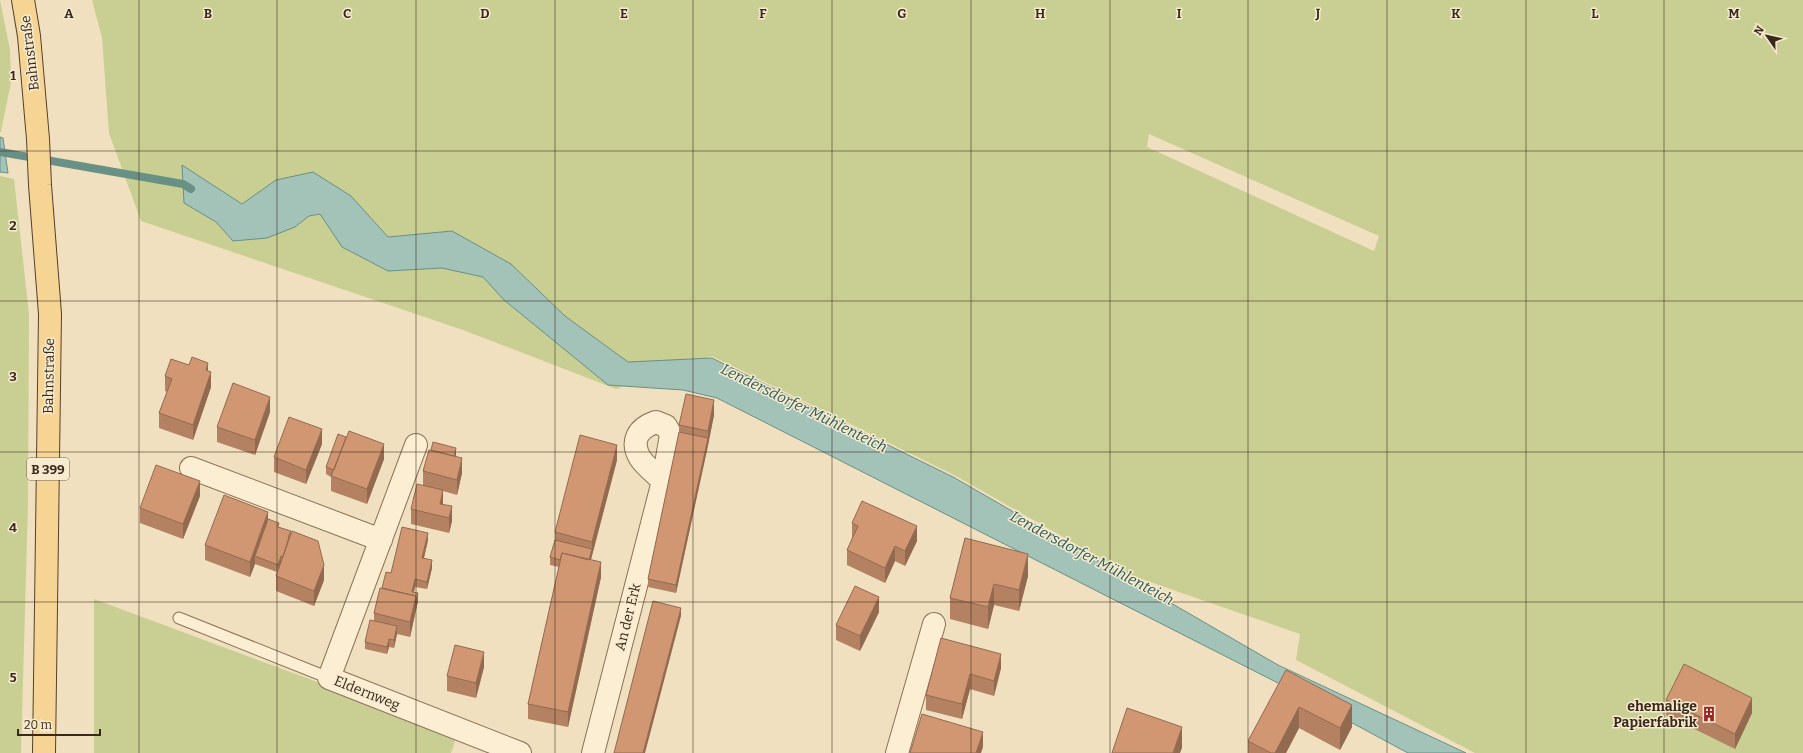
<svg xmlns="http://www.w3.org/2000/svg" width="1803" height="753" viewBox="0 0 1803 753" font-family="Bitter,serif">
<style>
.green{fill:#c9cf93;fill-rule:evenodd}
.water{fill:#a3c2b8;stroke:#699085}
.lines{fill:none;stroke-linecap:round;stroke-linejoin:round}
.stream{stroke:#699085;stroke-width:8}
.lane-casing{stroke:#8a7156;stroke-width:13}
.street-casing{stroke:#8a7156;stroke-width:24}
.primary-casing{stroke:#573f2b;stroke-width:24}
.lane{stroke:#fbeed3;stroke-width:11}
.street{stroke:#fbeed3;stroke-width:22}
.primary{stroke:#f6d594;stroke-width:22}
.wall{fill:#b48263}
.shaded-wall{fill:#926a50}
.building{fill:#d19773;stroke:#926a50}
.grid{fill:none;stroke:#39291c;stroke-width:1;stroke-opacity:0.55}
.labels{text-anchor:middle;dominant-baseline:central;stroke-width:3;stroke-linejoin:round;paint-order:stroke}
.shield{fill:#f7ebcf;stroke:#726352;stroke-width:1}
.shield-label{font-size:13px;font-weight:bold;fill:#39291c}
.street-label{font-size:14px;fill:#39291c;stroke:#f7ebcf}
.poi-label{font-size:14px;font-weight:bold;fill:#39291c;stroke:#f7ebcf;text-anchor:end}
.water-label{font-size:15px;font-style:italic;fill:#2a5955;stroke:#f7ebcf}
.grid-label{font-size:13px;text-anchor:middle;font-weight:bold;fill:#39291c;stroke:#f7ebcf;stroke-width:3;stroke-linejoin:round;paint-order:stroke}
</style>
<rect width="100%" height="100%" fill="#f0e0bf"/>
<path class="green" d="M 0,0 L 10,50 L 11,82 L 1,132 L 0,132 Z
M 92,0 L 1803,0 L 1803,753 L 1475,753 L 1296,660 L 1300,634 L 1130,575 L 956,476 L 712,356 L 616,389 L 463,330 L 141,221 L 109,133 L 102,38 ZM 1149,134 L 1379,236 L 1374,251 L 1147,147 Z
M 0,176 L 14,179 L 29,314 L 28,504 L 21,753 L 0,753 Z
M 94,599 L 331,687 L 456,738 L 451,753 L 94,753 Z"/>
<path class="water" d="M 0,137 L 3,138 L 8,173 L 0,172 Z
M 182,165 L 242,204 L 276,180 L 313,172 L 351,196 L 388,237 L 452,231 L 511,264 L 565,316 L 628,362 L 712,358 L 955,478 L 1278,665 L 1466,753 L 1408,753 L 1274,681 L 717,398 L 683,390 L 608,385 L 504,300 L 483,277 L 442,268 L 388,271 L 342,247 L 320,214 L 309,216 L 295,227 L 267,238 L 233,241 L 216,222 L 184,203 Z"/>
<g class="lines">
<path class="stream" d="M 0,152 L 183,184 L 191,189"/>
<defs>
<path id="lane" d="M 179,618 L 329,678"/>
<path id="street" d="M 416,445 L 329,678 L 520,753
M 191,468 L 381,540
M 593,753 L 663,481 L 671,435 L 666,426 L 656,422 C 638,428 630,441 640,458 C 645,466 656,474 663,481
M 897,753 L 934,624"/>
<path id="primary" d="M 23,0 L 29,36 L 38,139 L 40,185 L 50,314 L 44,753"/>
</defs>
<use href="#lane" class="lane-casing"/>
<use href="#street" class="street-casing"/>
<use href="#primary" class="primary-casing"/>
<use href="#lane" class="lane"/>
<use href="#street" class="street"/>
<use href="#primary" class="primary"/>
</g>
<path class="wall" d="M 189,365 L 208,371 L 211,387 L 193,440 L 159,428 L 159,413 L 167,392 L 165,391 L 165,376 Z
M 270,412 L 255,455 L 217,442 L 217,427 Z
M 714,415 L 676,593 L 648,587 L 648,579 L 679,432 L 679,425 Z
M 322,444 L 306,484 L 274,472 L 274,457 Z
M 456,456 L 462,473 L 457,495 L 443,491 L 443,504 L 452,521 L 449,533 L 411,524 L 411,509 L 423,485 L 423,471 Z
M 384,459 L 367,504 L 331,491 L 331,477 L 326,474 L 326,467 Z
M 617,460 L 591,560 L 601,577 L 568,727 L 528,719 L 528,704 L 559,567 L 550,565 L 550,557 L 555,540 L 555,532 Z
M 200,496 L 183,539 L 140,523 L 140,508 Z
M 268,519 L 279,527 L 291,533 L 324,580 L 314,606 L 276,591 L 276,576 L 277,572 L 255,564 L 250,577 L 205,560 L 205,545 Z
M 852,523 L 917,541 L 905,566 L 895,561 L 885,583 L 847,565 L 847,550 L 852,538 Z
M 965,538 L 1028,576 L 1019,611 L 994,605 L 988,629 L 950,619 L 950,598 Z
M 428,540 L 424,558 L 432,568 L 427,589 L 415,587 L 414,592 L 418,601 L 410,637 L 397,634 L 394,648 L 389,647 L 387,654 L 365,649 L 365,642 L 374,621 L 374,613 L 382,588 L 391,573 Z
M 879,612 L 860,651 L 836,640 L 836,625 Z
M 941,638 L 1001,668 L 994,696 L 970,689 L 962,719 L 926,710 L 926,695 Z
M 484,667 L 476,698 L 447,691 L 447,676 Z
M 1286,670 L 1352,727 L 1340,750 L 1299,728 L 1286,753 L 1248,753 L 1248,741 Z
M 1666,700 L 1752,713 L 1735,749 L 1666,715 Z"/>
<path class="shaded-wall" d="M 208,363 L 208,378 L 206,370 Z
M 211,372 L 211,387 L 193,440 L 193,425 Z
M 270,397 L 270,412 L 255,455 L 255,440 Z
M 714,400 L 714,415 L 708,446 L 708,431 Z
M 322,429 L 322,444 L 306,484 L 306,470 Z
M 708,438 L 708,446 L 676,593 L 676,585 Z
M 384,444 L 384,459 L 367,504 L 367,489 Z
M 617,445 L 617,460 L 587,574 L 587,566 L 592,549 L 592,542 Z
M 456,448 L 456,456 L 453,471 L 453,463 Z
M 462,458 L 462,473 L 457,495 L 457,480 Z
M 200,481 L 200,496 L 183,539 L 183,524 Z
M 443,490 L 443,505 L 440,504 Z
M 452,506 L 452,521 L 449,533 L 449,518 Z
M 268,512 L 268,527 L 255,556 L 255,564 L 250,577 L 250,562 Z
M 917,526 L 917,541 L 905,566 L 905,551 Z
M 428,533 L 428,540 L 422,566 L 422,558 Z
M 895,546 L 895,561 L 885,583 L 885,568 Z
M 1028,554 L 1028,576 L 1019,611 L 1019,590 Z
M 281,556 L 281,564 L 278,573 L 278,565 Z
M 432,560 L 432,568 L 427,589 L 427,582 Z
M 601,562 L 601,577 L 568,727 L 568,712 Z
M 324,565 L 324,580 L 314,606 L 314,591 Z
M 415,579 L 415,587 L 412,599 L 412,592 Z
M 994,584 L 994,605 L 988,629 L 988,607 Z
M 418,593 L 418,601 L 410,637 L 410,622 L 416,596 Z
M 879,597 L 879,612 L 860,651 L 860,636 Z
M 681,608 L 681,616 L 645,753 L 643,753 Z
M 397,626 L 397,634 L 394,648 L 394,640 Z
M 389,639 L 389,647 L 387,654 L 387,647 Z
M 484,652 L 484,667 L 476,698 L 476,683 Z
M 1001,654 L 1001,668 L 994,696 L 994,681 Z
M 970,674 L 970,689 L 962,719 L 962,704 Z
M 1752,698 L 1752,713 L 1735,749 L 1735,734 Z
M 1352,705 L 1352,727 L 1340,750 L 1340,728 Z
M 1299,707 L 1299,728 L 1286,753 L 1275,753 Z
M 1182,727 L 1182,748 L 1180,753 L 1173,753 Z
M 983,732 L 983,747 L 981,753 L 976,753 Z"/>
<path class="building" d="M 192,357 L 208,363 L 206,370 L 211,372 L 193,425 L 159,413 L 172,379 L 165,376 L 171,359 L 189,365 Z
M 233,383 L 270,397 L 255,440 L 217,427 Z
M 686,394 L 714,400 L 708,431 L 679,425 Z
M 289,417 L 322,429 L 306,470 L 274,457 Z
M 349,431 L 384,444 L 367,489 L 331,476 Z
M 679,432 L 708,438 L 676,585 L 648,579 Z
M 338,434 L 346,437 L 334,470 L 326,467 Z
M 580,435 L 617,445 L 592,542 L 555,532 Z
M 433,442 L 456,448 L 454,456 L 431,450 Z
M 429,450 L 462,458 L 457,480 L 423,471 Z
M 156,465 L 200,481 L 183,524 L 140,508 Z
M 417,484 L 443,490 L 440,504 L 452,506 L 449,518 L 411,509 Z
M 224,495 L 268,512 L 250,562 L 205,545 Z
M 862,501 L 917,526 L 905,551 L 895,546 L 885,568 L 847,550 L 858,526 L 852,523 Z
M 268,519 L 279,523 L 278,527 L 291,531 L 288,537 L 289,537 L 283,557 L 281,556 L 278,565 L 255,556 Z
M 402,527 L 428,533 L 422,558 L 432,560 L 427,582 L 415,579 L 412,592 L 418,593 L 416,603 L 416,596 L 382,588 L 386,572 L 391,573 Z
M 292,531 L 318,541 L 324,565 L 314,591 L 276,576 Z
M 965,538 L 1028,554 L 1019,590 L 994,584 L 988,607 L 950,598 Z
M 555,540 L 592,549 L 589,560 L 562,553 L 560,560 L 550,557 Z
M 562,553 L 601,562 L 568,712 L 528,704 Z
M 855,586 L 879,597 L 860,636 L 836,625 Z
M 380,588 L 416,596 L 410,622 L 374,613 Z
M 653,601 L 681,608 L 643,753 L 614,753 Z
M 370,620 L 397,626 L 394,640 L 389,639 L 387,647 L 365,642 Z
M 941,638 L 1001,654 L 994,681 L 970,674 L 962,704 L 926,695 Z
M 455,645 L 484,652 L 476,683 L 447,676 Z
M 1684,664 L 1752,698 L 1735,734 L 1666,700 Z
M 1286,670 L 1352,705 L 1340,728 L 1299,707 L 1275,753 L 1271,753 L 1248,741 Z
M 1127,708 L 1182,727 L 1173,753 L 1112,753 Z
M 922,714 L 983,732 L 976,753 L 910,753 Z"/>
<path class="grid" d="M 139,0 L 139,753M 277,0 L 277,753M 416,0 L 416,753M 555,0 L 555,753M 693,0 L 693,753M 832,0 L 832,753M 971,0 L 971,753M 1110,0 L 1110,753M 1248,0 L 1248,753M 1387,0 L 1387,753M 1526,0 L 1526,753M 1664,0 L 1664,753M 0,151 L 1803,151M 0,301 L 1803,301M 0,452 L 1803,452M 0,602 L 1803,602"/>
<defs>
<symbol id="building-bare" viewBox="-9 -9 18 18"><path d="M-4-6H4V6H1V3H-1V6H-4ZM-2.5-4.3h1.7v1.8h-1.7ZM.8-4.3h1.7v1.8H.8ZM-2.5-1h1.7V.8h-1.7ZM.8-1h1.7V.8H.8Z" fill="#9c2327" stroke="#f7ebcf" stroke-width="2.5" paint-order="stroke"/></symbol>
</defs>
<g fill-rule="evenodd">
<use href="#building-bare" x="1698" y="703" width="22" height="22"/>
</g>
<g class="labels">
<rect class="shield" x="27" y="458" width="42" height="22" rx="3"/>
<g class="shield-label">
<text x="48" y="469">B 399</text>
</g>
<g class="street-label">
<text transform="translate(30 53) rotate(-97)">Bahnstraße</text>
<text transform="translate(49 376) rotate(-89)">Bahnstraße</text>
<text transform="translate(628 617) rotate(-76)">An der Erk</text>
<text transform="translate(367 693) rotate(22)">Eldernweg</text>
</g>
<g class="poi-label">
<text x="1697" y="706">ehemalige<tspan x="1697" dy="16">Papierfabrik</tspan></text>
</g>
<g class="water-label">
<text transform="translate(804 408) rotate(26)">Lendersdorfer Mühlenteich</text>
<text transform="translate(1092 558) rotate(28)">Lendersdorfer Mühlenteich</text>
</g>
</g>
<g class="grid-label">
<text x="69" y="18">A</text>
<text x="208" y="18">B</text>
<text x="347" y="18">C</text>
<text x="485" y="18">D</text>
<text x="624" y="18">E</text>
<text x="763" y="18">F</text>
<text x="902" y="18">G</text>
<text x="1040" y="18">H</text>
<text x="1179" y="18">I</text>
<text x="1318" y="18">J</text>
<text x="1456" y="18">K</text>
<text x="1595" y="18">L</text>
<text x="1734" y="18">M</text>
<text x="13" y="80">1</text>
<text x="13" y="230">2</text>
<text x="13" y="381">3</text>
<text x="13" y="532">4</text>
<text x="13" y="682">5</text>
</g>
<g transform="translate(1767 36) rotate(304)" stroke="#f7ebcf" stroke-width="3" paint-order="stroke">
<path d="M0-3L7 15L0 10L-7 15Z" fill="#39291c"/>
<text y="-6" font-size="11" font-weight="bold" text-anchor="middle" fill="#39291c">N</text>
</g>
<path d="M18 729v6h82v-6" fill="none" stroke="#39291c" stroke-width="2"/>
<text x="24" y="729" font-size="12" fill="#39291c" stroke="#f7ebcf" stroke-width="3" paint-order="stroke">20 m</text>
</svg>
